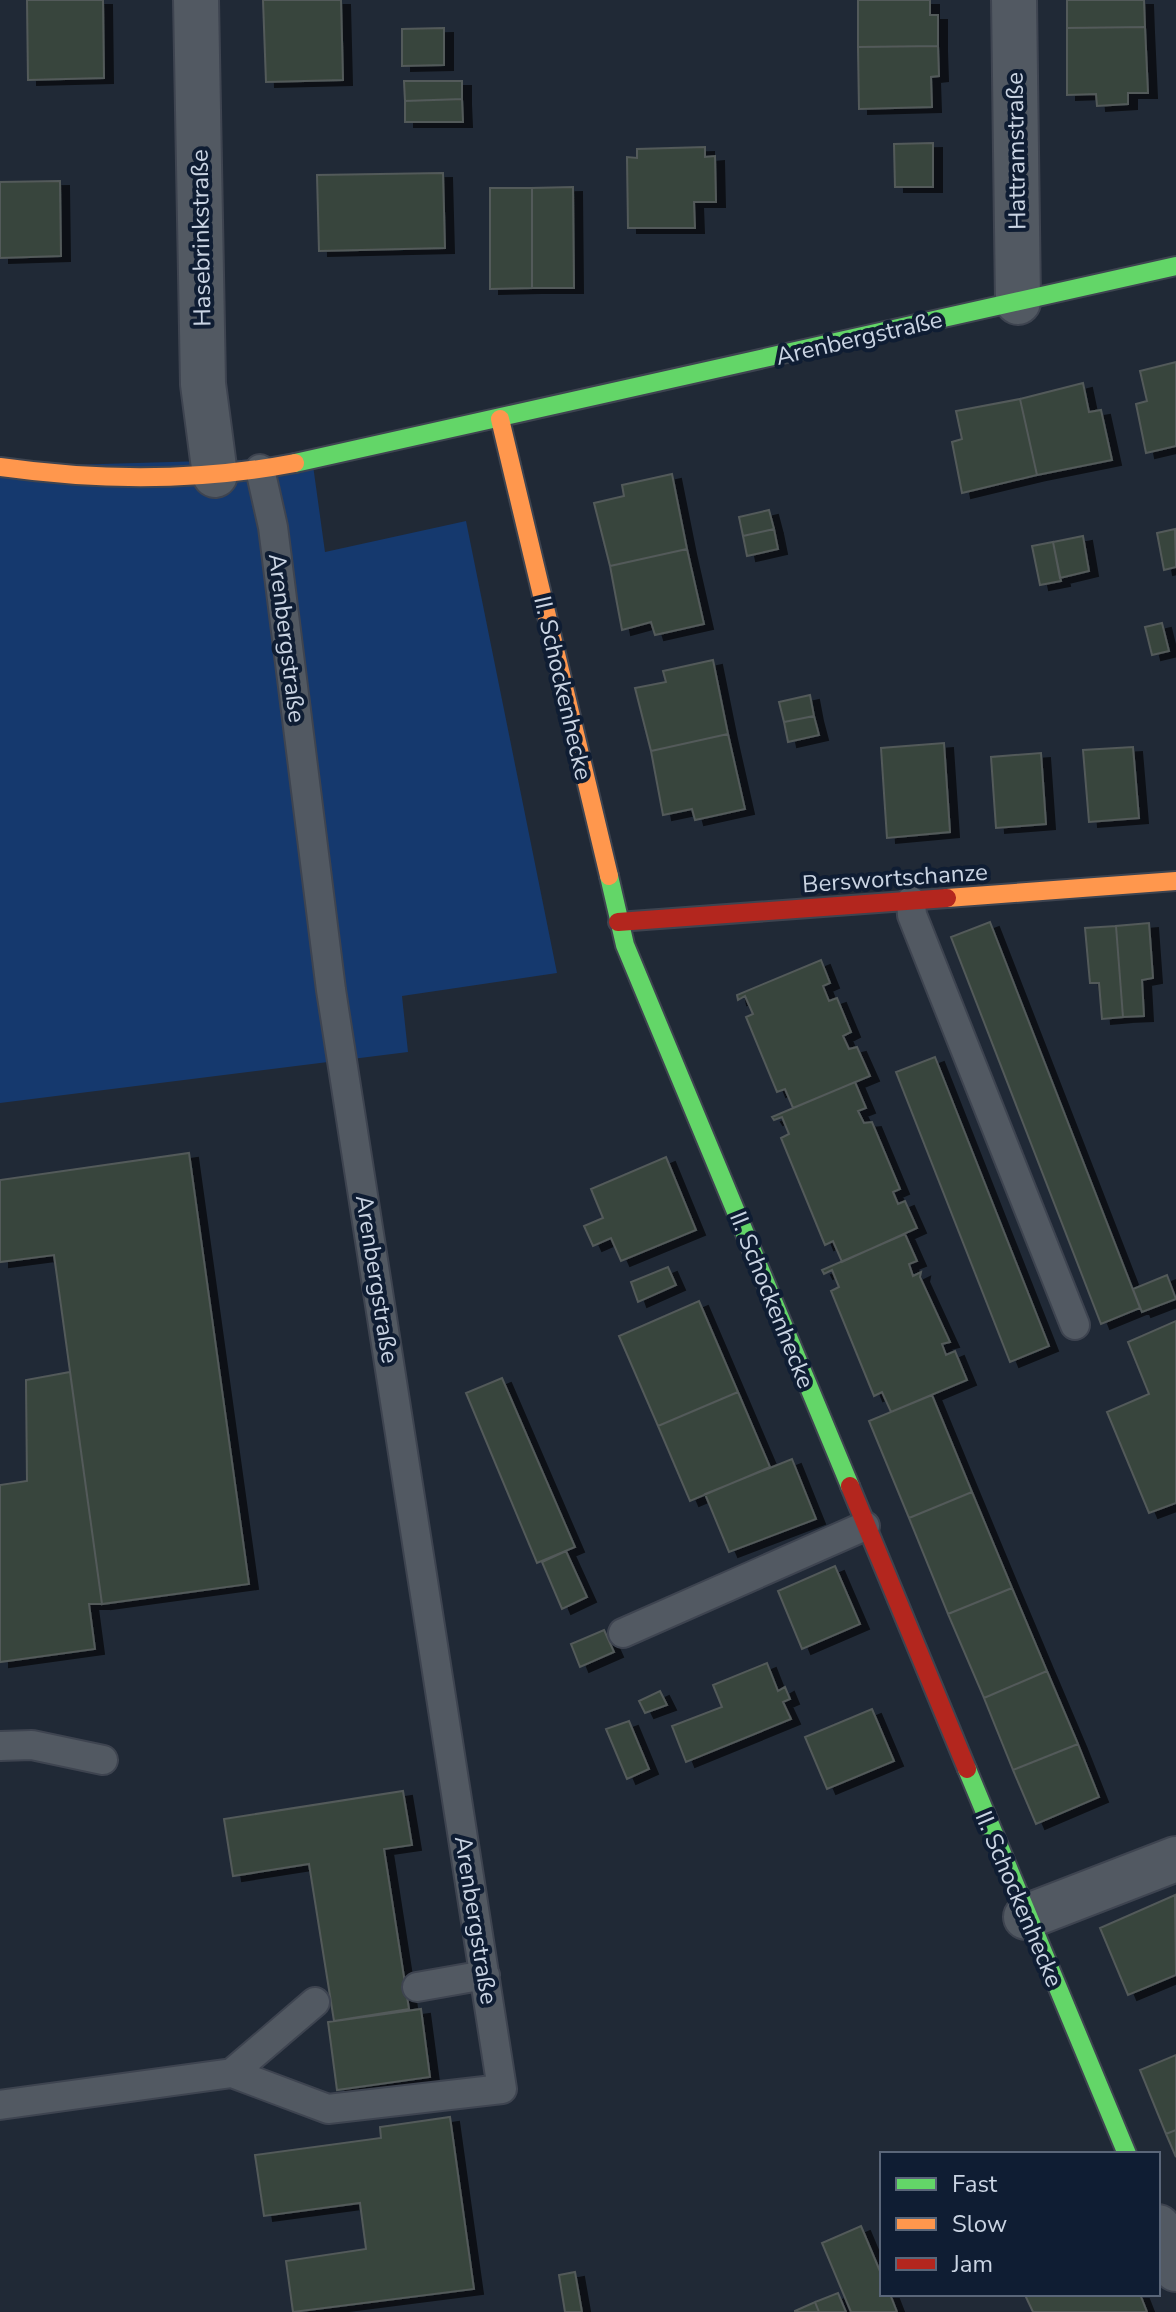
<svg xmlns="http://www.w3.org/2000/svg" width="1176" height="2312" viewBox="0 0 1176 2312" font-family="'Nunito Sans',sans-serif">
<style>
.green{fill:#15396e}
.building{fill:#39453c;stroke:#535a5a;stroke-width:2;filter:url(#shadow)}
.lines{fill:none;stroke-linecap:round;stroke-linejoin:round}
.lane-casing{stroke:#3e4450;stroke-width:32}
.street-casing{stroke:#3e4450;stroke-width:48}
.fast-casing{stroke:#3e4450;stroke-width:22}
.slow-casing{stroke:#3e4450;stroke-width:22}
.jam-casing{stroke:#3e4450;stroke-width:22}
.lane{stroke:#525962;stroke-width:28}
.street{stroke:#525962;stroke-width:44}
.fast{stroke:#63d668;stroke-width:18}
.slow{stroke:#ff974d;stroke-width:18}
.jam{stroke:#b3261e;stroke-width:18}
.labels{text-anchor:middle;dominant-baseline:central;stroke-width:8;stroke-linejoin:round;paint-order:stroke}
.street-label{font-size:24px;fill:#cad4e3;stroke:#0f1d33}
</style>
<defs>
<filter id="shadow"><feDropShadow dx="9" dy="5" stdDeviation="0" flood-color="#0009"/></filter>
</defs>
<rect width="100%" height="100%" fill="#202936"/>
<path class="green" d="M 312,458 L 325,552 L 466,521 L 557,973 L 402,996 L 408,1052 L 0,1103 L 0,467 Z"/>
<path class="building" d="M 27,0 L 103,0 L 104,78 L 28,80 Z
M 263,0 L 341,0 L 343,80 L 266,82 Z
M 858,0 L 930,0 L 930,15 L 938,15 L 938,46 L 858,47 Z
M 1067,0 L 1144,0 L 1145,27 L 1067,28 Z
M 1145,27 L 1148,93 L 1128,93 L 1128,104 L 1097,106 L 1096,94 L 1067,95 L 1067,28 Z
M 444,28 L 444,65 L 402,66 L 402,29 Z
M 938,46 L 939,76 L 931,77 L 932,107 L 859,109 L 858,47 Z
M 404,81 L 462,81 L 462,99 L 405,101 Z
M 462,99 L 463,122 L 405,122 L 405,101 Z
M 933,143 L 933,187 L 895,187 L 894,144 Z
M 705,147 L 705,157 L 715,156 L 716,202 L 694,202 L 695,228 L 628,228 L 627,157 L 637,158 L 637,149 Z
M 443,173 L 445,248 L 319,251 L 317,175 Z
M 60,181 L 61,256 L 0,258 L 0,182 Z
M 573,187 L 574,288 L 532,288 L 532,188 Z
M 490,188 L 532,188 L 532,288 L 490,289 Z
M 1176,362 L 1176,446 L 1146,453 L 1136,404 L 1147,401 L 1140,371 Z
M 1083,383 L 1089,412 L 1101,410 L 1112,460 L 1037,475 L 1020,399 Z
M 1020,399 L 1037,475 L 962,493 L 952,442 L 962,439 L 956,411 Z
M 672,474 L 687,549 L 610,566 L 594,503 L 624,496 L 622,485 Z
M 769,510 L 774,529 L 743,536 L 739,517 Z
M 774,529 L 778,549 L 747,556 L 743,536 Z
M 1175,529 L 1176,567 L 1164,570 L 1157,533 Z
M 1083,536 L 1089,571 L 1060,578 L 1053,542 Z
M 1053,542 L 1061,581 L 1040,585 L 1032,546 Z
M 687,549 L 704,624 L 655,635 L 651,622 L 622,630 L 610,566 Z
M 1162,623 L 1169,651 L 1152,655 L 1145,627 Z
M 713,660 L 728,734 L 651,751 L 635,688 L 666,682 L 663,671 Z
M 810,695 L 814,716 L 784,722 L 779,702 Z
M 814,716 L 819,735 L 788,742 L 784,722 Z
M 728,734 L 745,809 L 695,820 L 692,809 L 663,815 L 651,751 Z
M 944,743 L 950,832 L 887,838 L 881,748 Z
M 1133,747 L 1139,818 L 1089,822 L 1083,750 Z
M 1041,753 L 1046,824 L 996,828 L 991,757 Z
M 990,922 L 1140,1308 L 1101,1324 L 951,937 Z
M 1149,923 L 1153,978 L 1142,980 L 1144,1016 L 1123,1017 L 1116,926 Z
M 1116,926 L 1123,1017 L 1102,1019 L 1099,983 L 1090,983 L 1085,928 Z
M 821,960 L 830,983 L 823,986 L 829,1001 L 837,998 L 851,1032 L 843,1036 L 849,1049 L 857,1047 L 870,1076 L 793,1108 L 785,1089 L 777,1092 L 746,1017 L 753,1014 L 745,996 L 738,1000 L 737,995 Z
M 935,1057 L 1049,1346 L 1010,1362 L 896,1072 Z
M 855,1082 L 866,1108 L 858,1111 L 864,1123 L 872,1122 L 900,1189 L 893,1192 L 898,1204 L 905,1201 L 917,1228 L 842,1262 L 833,1241 L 825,1245 L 781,1138 L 789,1134 L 782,1117 L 774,1120 L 772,1117 Z
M 189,1153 L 249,1584 L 102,1604 L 54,1255 L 0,1262 L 0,1180 Z
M 666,1157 L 696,1230 L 621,1261 L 611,1238 L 593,1246 L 584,1226 L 603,1218 L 591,1189 Z
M 905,1234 L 917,1261 L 909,1264 L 913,1276 L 921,1272 L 920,1277 L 950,1342 L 942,1344 L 946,1355 L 955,1351 L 967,1380 L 891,1412 L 882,1392 L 874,1396 L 831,1291 L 839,1287 L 832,1270 L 824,1274 L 822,1270 Z
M 668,1267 L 676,1285 L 638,1302 L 631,1282 Z
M 1167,1275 L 1176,1299 L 1142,1312 L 1133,1289 Z
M 699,1301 L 738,1392 L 658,1426 L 619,1336 Z
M 1176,1321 L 1176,1503 L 1149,1513 L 1107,1412 L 1149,1394 L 1128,1342 Z
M 70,1372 L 102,1604 L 89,1604 L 95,1649 L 0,1662 L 0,1485 L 27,1481 L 26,1380 Z
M 502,1378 L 575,1547 L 537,1563 L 466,1393 Z
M 738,1392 L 770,1467 L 690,1501 L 658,1426 Z
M 932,1395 L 972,1492 L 909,1518 L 869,1421 Z
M 792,1459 L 816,1519 L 729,1552 L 705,1494 Z
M 972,1492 L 1012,1588 L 948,1614 L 909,1518 Z
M 566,1551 L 587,1597 L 562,1609 L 542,1562 Z
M 835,1566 L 860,1624 L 802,1649 L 778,1591 Z
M 1012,1588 L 1047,1671 L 984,1698 L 948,1614 Z
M 604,1630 L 614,1652 L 580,1667 L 571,1644 Z
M 767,1663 L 778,1691 L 785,1687 L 790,1699 L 783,1702 L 791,1719 L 686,1762 L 672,1726 L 722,1707 L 713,1685 Z
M 1047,1671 L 1078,1744 L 1013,1770 L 984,1698 Z
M 660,1691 L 667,1705 L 645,1713 L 639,1701 Z
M 872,1709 L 894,1761 L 827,1789 L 805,1737 Z
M 629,1721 L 649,1769 L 627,1779 L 606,1729 Z
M 1078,1744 L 1099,1797 L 1036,1824 L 1013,1770 Z
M 403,1791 L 412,1845 L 384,1849 L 409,2009 L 334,2021 L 309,1864 L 233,1876 L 224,1819 Z
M 1175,1895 L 1176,1975 L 1128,1995 L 1100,1928 Z
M 421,2009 L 430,2077 L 337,2090 L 328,2022 Z
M 1176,2055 L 1176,2130 L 1166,2134 L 1140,2070 Z
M 450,2117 L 474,2289 L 293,2312 L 286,2261 L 366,2249 L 360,2203 L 264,2216 L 255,2155 L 381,2138 L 380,2127 Z
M 1176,2130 L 1176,2157 L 1166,2134 Z
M 861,2226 L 882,2276 L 882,2294 L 890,2294 L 897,2312 L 851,2312 L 822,2243 Z
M 575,2272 L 582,2312 L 565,2312 L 559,2275 Z
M 838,2293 L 846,2312 L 819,2312 L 815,2302 Z
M 1140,2294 L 1147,2312 L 1033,2312 L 1025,2295 Z
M 815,2302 L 819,2312 L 795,2312 L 795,2311 Z"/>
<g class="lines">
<defs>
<path id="lane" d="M 911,901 L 912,915 L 1075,1325
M 623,1633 L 865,1526
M 0,1746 L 32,1745 L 103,1760
M 417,1987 L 485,1975
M 232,2073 L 315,2002
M 0,2105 L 232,2073 L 328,2109 L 502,2089 L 331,990 L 273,527 L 260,469"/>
<path id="street" d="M 196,0 L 203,384 L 215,475
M 1014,0 L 1018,302
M 1026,1917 L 1176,1859
M 1158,2227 L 1176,2269"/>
<path id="fast" d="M 295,463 L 1176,266
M 609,876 L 625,945 L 850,1486
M 967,1769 L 1127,2154"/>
<path id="slow" d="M 500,419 L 609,876
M 0,467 C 99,481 196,482 295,463
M 947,898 L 1176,881"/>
<path id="jam" d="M 618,922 L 947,898
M 850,1486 L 967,1769"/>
</defs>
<use href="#lane" class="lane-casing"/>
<use href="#street" class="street-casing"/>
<use href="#fast" class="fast-casing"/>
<use href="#slow" class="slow-casing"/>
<use href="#jam" class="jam-casing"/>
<use href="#lane" class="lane"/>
<use href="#street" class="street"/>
<use href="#fast" class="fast"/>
<use href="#slow" class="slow"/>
<use href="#jam" class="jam"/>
</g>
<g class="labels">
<g class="street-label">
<text transform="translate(1016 151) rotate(-91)">Hattramstraße</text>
<text transform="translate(201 238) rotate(-91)">Hasebrinkstraße</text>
<text transform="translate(859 338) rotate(-13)">Arenbergstraße</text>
<text transform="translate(287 638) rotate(83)">Arenbergstraße</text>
<text transform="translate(563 688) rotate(77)">II. Schockenhecke</text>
<text transform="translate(895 878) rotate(-4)">Berswortschanze</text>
<text transform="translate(377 1279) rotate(81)">Arenbergstraße</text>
<text transform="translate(772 1300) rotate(68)">II. Schockenhecke</text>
<text transform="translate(1019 1899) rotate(67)">II. Schockenhecke</text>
<text transform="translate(476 1920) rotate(81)">Arenbergstraße</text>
</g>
</g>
<rect x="880" y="2152" width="280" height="144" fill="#0f1d33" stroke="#5a6679" stroke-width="2"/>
<rect x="896" y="2178" width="40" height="12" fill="#63d668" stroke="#5a6679" stroke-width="2"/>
<text x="952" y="2192" font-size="24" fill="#cad4e3">Fast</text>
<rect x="896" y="2218" width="40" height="12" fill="#ff974d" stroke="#5a6679" stroke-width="2"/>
<text x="952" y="2232" font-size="24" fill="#cad4e3">Slow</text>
<rect x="896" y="2258" width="40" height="12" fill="#b3261e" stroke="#5a6679" stroke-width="2"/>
<text x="952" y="2272" font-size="24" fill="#cad4e3">Jam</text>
</svg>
